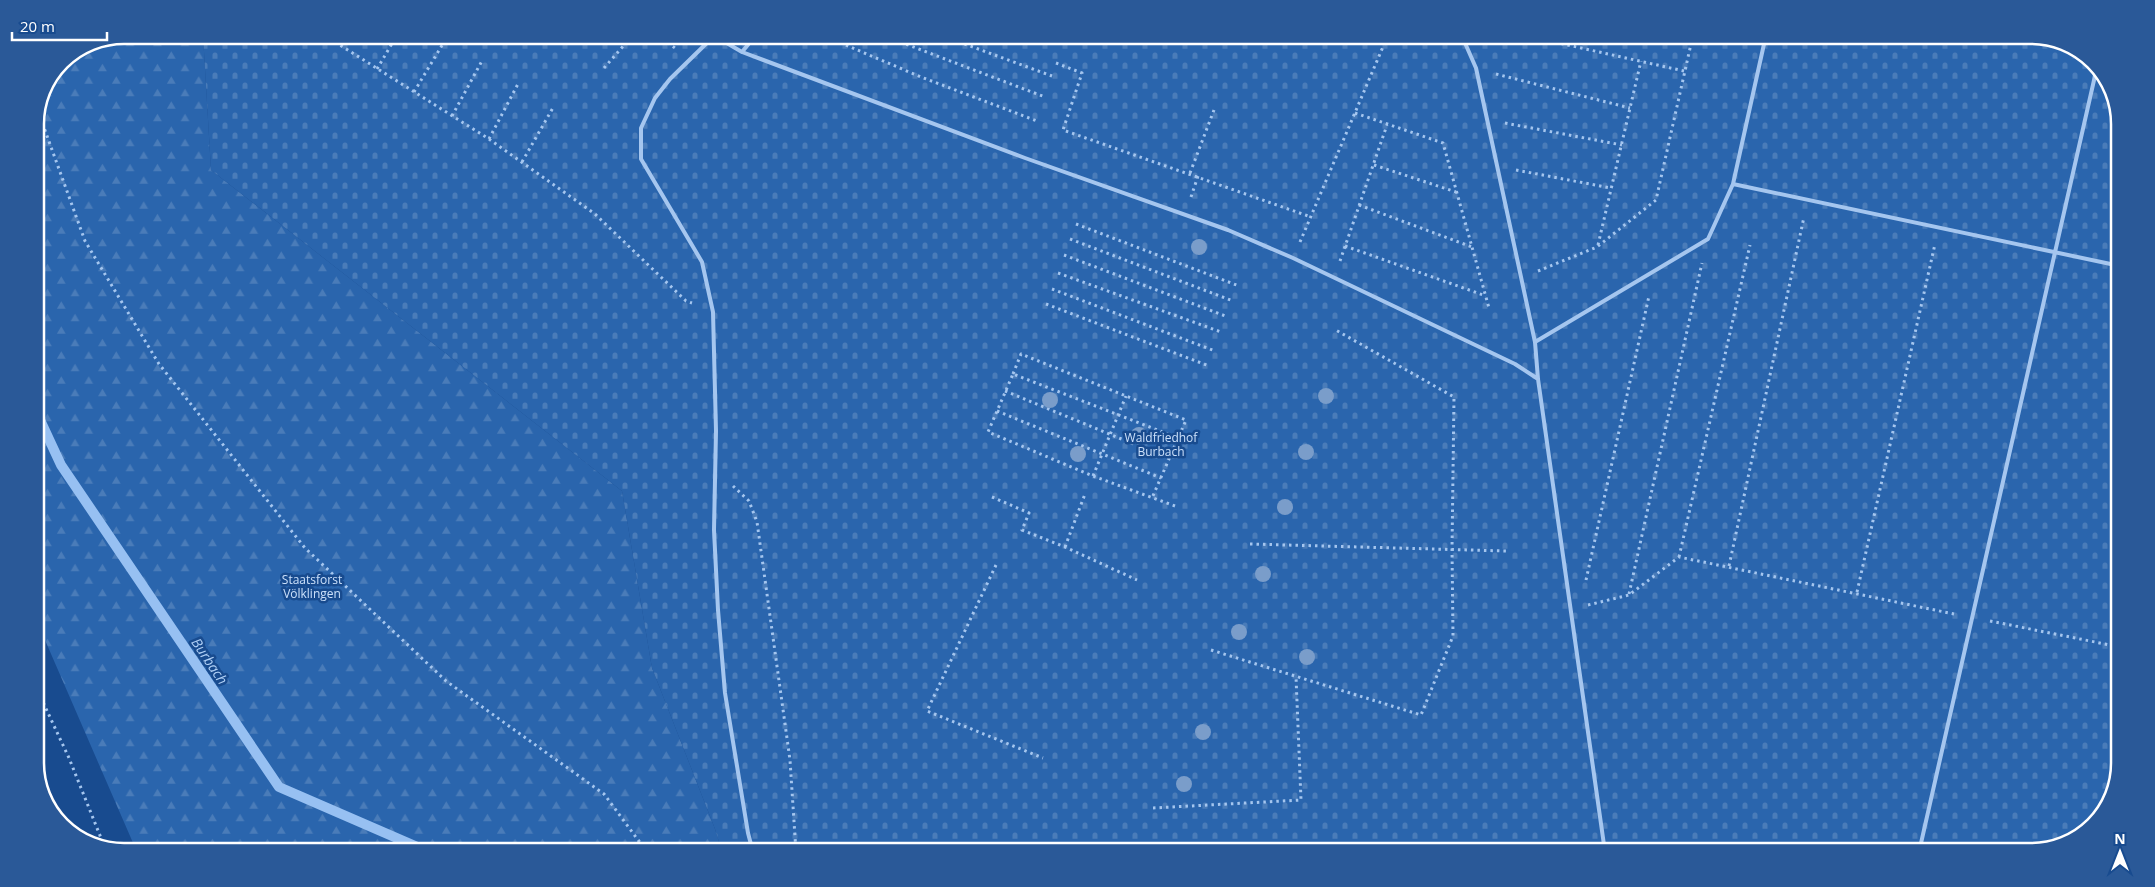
<svg xmlns="http://www.w3.org/2000/svg" width="2155" height="887" viewBox="0 0 2155 887" font-family="'Open Sans',sans-serif">
<style>
.forest{fill:url(#forest-firs)}
.cemetery{fill:url(#cemetery-stones)}
.lines{fill:none;stroke-linecap:round;stroke-linejoin:round}
.stream{stroke:#97c0f2;stroke-width:10}
.path{stroke:#a5c6ef;stroke-width:3;stroke-dasharray:2.5 4;stroke-linecap:butt}
.service{stroke:#a5c6ef;stroke-width:4}
.tree{fill:#7a9dca}
.labels{text-anchor:middle;dominant-baseline:central;stroke-width:5;stroke-linejoin:round;paint-order:stroke}
.park-label{font-size:12px;fill:#cbe0fb;stroke:#184b8f}
.water-label{font-size:14px;font-style:italic;fill:#b0d0f6;stroke:#184b8f}
.rim{fill:none;stroke:#fff;stroke-width:2.5}
</style>
<defs>
<pattern id="forest-firs" width="22" height="20" patternUnits="userSpaceOnUse" patternTransform="scale(1.25)"><rect width="22" height="20" fill="#2a65ad"/><path d="M5 1l3.5 6h-7zM16 11l3.5 6h-7z" fill="#4a7cb9"/></pattern>
<pattern id="cemetery-stones" width="16" height="16" patternUnits="userSpaceOnUse" patternTransform="scale(1.25)"><rect width="16" height="16" fill="#2a65ad"/><path d="M2 7V4a2 2 0 0 1 4 0v3zM10 15v-3a2 2 0 0 1 4 0v3z" fill="#4a7cb9"/></pattern>
</defs>
<rect width="100%" height="100%" fill="#184b8f"/>
<path class="forest" d="M 124,35 L 203,35 L 211,170 L 622,491 L 652,668 L 715,829 L 722,852 L 137,852 L 35,617 L 35,118 L 61,61 L 90,42 Z"/>
<path class="cemetery" d="M 203,35 L 2031,35 L 2065,42 L 2102,70 L 2120,118 L 2120,763 L 2113,797 L 2081,837 L 2032,852 L 722,852 L 715,829 L 652,668 L 622,491 L 211,170 Z"/>
<g class="lines">
<path class="stream" d="M 35,409 L 61,465 L 279,787 L 429,852"/>
<path class="path" d="M 324,35 L 489,139 L 595,214 L 686,301 L 692,303
M 657,35 L 675,48
M 822,35 L 921,77 L 1037,121
M 882,35 L 1045,97
M 940,35 L 1052,76
M 1523,35 L 1684,71
M 572,41 L 577,35
M 340,45 L 346,35
M 1056,63 L 1082,73 L 1063,130 L 1311,217
M 604,68 L 633,35
M 377,69 L 397,35
M 1496,74 L 1630,108
M 414,92 L 447,37
M 38,111 L 85,241 L 159,364 L 305,548 L 446,681 L 604,794 L 647,852
M 1355,113 L 1443,143 L 1489,308
M 452,116 L 483,59
M 1505,123 L 1622,145
M 489,139 L 519,82
M 522,162 L 554,106
M 1374,165 L 1456,192
M 1516,170 L 1611,188
M 1190,173 L 1214,110
M 1191,197 L 1198,176
M 1359,205 L 1472,247
M 1076,224 L 1239,286
M 1070,239 L 1233,301
M 1300,242 L 1388,35
M 1598,245 L 1641,61
M 1345,246 L 1486,296
M 1064,255 L 1228,317
M 1340,261 L 1387,125
M 1538,271 L 1597,247 L 1656,200 L 1693,35
M 1058,273 L 1221,332
M 1052,289 L 1215,351
M 1046,304 L 1209,366
M 1013,374 L 1021,354 L 1186,420 L 1152,498
M 1005,391 L 1170,459
M 997,411 L 1161,478
M 1093,476 L 1126,396
M 733,486 L 749,501 L 757,522 L 790,760 L 796,852
M 992,497 L 1029,513 L 1022,530 L 1065,547 L 1137,580
M 1175,506 L 1093,476 L 988,432 L 1013,374 L 1178,438
M 1250,544 L 1506,551
M 1065,547 L 1085,494
M 1679,557 L 1750,245
M 996,565 L 927,711 L 1043,758
M 1729,566 L 1804,217
M 1586,580 L 1649,296
M 1857,592 L 1935,244
M 1629,594 L 1702,263
M 1588,605 L 1629,595 L 1679,557 L 1954,614
M 1990,621 L 2120,647
M 1211,650 L 1421,715 L 1453,636 L 1452,549 L 1454,397 L 1334,329
M 35,685 L 69,758 L 105,848
M 1153,808 L 1301,800 L 1296,677
M 1010,852 L 1010,849 L 1161,852"/>
<path class="service" d="M 713,35 L 742,52 L 1025,158 L 1228,230 L 1293,258 L 1515,364 L 1538,379
M 1457,35 L 1465,43 L 1476,68 L 1535,342 L 1538,379 L 1605,852
M 714,36 L 670,79 L 655,98 L 641,128 L 641,159 L 702,262 L 713,312 L 716,431 L 714,530 L 718,610 L 725,693 L 748,833 L 753,852
M 742,52 L 756,35
M 1733,184 L 2120,266
M 1535,342 L 1708,239 L 1733,184 L 1766,35
M 1919,852 L 2097,67"/>
</g>
<g class="tree">
<circle cx="1199" cy="247" r="8"/>
<circle cx="1326" cy="396" r="8"/>
<circle cx="1050" cy="400" r="8"/>
<circle cx="1139" cy="435" r="8"/>
<circle cx="1306" cy="452" r="8"/>
<circle cx="1078" cy="454" r="8"/>
<circle cx="1285" cy="507" r="8"/>
<circle cx="1263" cy="574" r="8"/>
<circle cx="1239" cy="632" r="8"/>
<circle cx="1307" cy="657" r="8"/>
<circle cx="1203" cy="732" r="8"/>
<circle cx="1184" cy="784" r="8"/>
</g>
<g class="labels">
<g class="park-label">
<text x="1161" y="437">Waldfriedhof<tspan x="1161" dy="14">Burbach</tspan></text>
<text x="312" y="579">Staatsforst<tspan x="312" dy="14">Völklingen</tspan></text>
</g>
<g class="water-label">
<text transform="translate(210 661) rotate(56)">Burbach</text>
</g>
</g>
<path d="M0 0H2155V887H0ZM124 44H2031A80 80 0 0 1 2111 124V763A80 80 0 0 1 2031 843H124A80 80 0 0 1 44 763V124A80 80 0 0 1 124 44Z" fill="#2a5998" fill-rule="evenodd"/>
<path class="rim" d="M124 44H2031A80 80 0 0 1 2111 124V763A80 80 0 0 1 2031 843H124A80 80 0 0 1 44 763V124A80 80 0 0 1 124 44Z"/>
<g transform="translate(2120 852)" stroke="#184b8f" stroke-width="4" paint-order="stroke">
<path d="M0-4L9 19L0 12L-9 19Z" fill="#ffffff"/>
<text y="-8" font-size="14" font-weight="bold" text-anchor="middle" fill="#ffffff">N</text>
</g>
<path d="M12 32v8h95v-8" fill="none" stroke="#ffffff" stroke-width="2.5"/>
<text x="20" y="32" font-size="15" fill="#ffffff" stroke="#184b8f" stroke-width="4" paint-order="stroke">20 m</text>
</svg>
